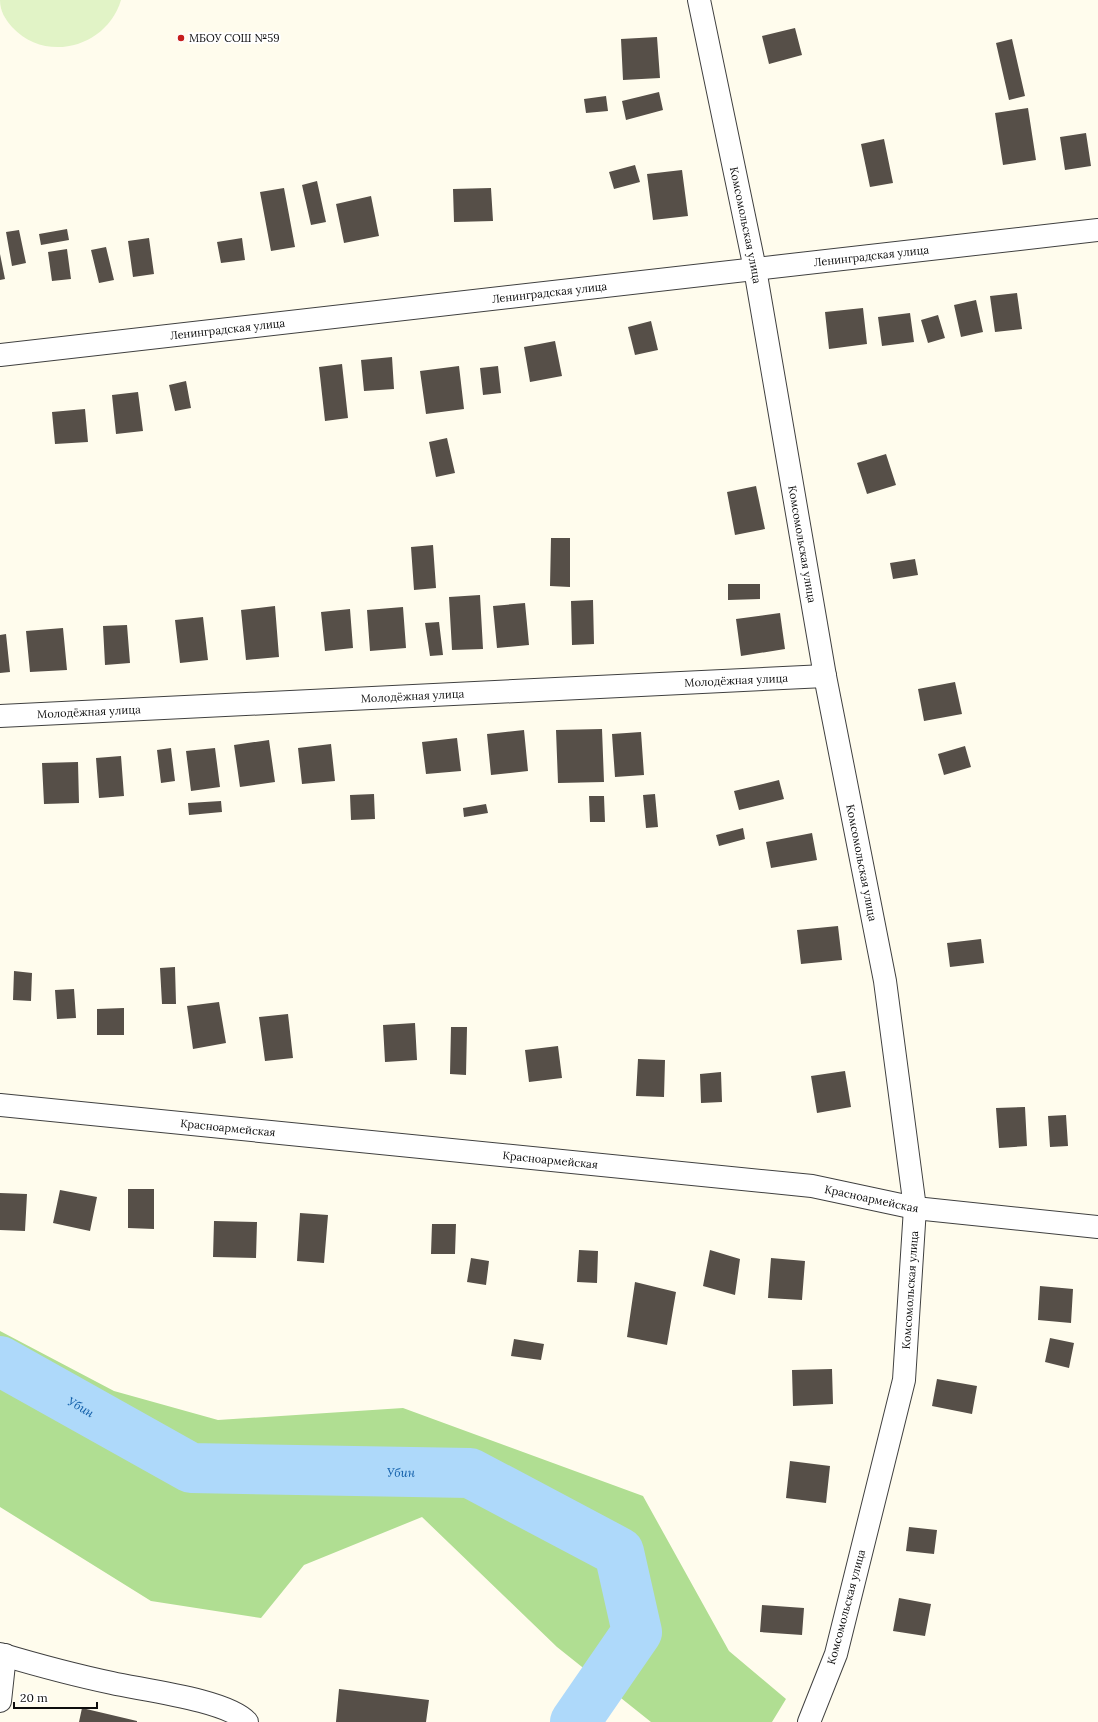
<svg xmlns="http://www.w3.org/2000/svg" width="1098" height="1722" viewBox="0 0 1098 1722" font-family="Lora,serif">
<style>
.forest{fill:#b0de92}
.pitch{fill:#e1f3c6}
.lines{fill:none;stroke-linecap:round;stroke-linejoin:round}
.river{stroke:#aed9fa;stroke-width:50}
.building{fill:#564f48}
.minor-casing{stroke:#404040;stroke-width:24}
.minor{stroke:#fff;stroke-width:22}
.poi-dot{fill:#c61d1c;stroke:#fff;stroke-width:1.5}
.labels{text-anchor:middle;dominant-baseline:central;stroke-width:4;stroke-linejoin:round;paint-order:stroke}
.poi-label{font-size:11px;fill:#0d0d0d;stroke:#fff;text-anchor:start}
.street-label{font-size:11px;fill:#0d0d0d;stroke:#fff}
.water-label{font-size:12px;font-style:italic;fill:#0e5ca7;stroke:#fff}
</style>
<rect width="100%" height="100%" fill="#fffced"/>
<path class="forest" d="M 0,1331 L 114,1391 L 218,1420 L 403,1408 L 643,1496 L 729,1651 L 786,1699 L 772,1722 L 651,1722 L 557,1647 L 422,1517 L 304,1565 L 261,1618 L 151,1601 L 0,1507 Z"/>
<path class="pitch" d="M 0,0 L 121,0 C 107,47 46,64 12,27 C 5,19 0,11 0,0 Z"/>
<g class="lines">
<path class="river" id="s1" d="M 0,1361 L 191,1468 L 470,1473 L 619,1552 L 637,1632 L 575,1722"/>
</g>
<path class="building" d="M 795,28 L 802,55 L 769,64 L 762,36 Z
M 657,37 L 660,78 L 623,80 L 621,39 Z
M 1012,39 L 1025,96 L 1009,100 L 996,43 Z
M 659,92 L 663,110 L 626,120 L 622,101 Z
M 606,96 L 608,111 L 586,113 L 584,99 Z
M 1028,108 L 1036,160 L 1003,165 L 995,113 Z
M 1086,133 L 1091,166 L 1065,170 L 1060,137 Z
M 884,139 L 893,183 L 870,187 L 861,144 Z
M 635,165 L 640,182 L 614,189 L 609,172 Z
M 682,170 L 688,216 L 653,220 L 647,174 Z
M 317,181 L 326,222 L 311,225 L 302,185 Z
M 284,188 L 295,247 L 271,251 L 260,192 Z
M 491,188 L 493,221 L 454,222 L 453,189 Z
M 371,196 L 379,236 L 344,243 L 336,204 Z
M 67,229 L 69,240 L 41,245 L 39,234 Z
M 19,230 L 26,263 L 12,266 L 6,232 Z
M 149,238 L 154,274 L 133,277 L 128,241 Z
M 242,238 L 245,260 L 221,263 L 217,242 Z
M 106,247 L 114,280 L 99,283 L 91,250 Z
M 67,249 L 71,279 L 52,281 L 48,252 Z
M 0,254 L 5,279 L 0,280 Z
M 1017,293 L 1022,329 L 995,332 L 990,296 Z
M 976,300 L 983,332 L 961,337 L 954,305 Z
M 863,308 L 867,344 L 829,349 L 825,312 Z
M 910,313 L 914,342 L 882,346 L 878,317 Z
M 938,315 L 945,338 L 928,343 L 921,320 Z
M 651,321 L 658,350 L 635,355 L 628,327 Z
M 555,341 L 562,376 L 530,382 L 524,347 Z
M 392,357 L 394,389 L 364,391 L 361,360 Z
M 342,364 L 348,418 L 325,421 L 319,367 Z
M 459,366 L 464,409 L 426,414 L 420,371 Z
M 498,366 L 501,393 L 483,395 L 480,368 Z
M 186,381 L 191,408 L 175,411 L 169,385 Z
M 138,392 L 143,431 L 116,434 L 112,395 Z
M 85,409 L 88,442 L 55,444 L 52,412 Z
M 447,438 L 455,473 L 436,477 L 429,442 Z
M 886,454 L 896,485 L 867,494 L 857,463 Z
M 756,486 L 765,529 L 735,535 L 727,492 Z
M 551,538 L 570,538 L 570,587 L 550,586 Z
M 433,545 L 436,588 L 414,590 L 411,547 Z
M 915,559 L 918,575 L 893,579 L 890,563 Z
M 728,584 L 760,584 L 760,599 L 728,600 Z
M 480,595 L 483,649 L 452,650 L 449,597 Z
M 593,600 L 594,644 L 572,645 L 571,601 Z
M 525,603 L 529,645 L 497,648 L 493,606 Z
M 275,606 L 279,657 L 246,660 L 241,610 Z
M 403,607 L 406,648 L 370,651 L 367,610 Z
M 350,609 L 353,648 L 325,651 L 321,612 Z
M 780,613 L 785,649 L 741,656 L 736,619 Z
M 203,617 L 208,660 L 180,663 L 175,620 Z
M 439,622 L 443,655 L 430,656 L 425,623 Z
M 127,625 L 130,663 L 105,665 L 103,626 Z
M 63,628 L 67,670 L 30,672 L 26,631 Z
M 6,634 L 10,672 L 0,673 L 0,635 Z
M 955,682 L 962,714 L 924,721 L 918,689 Z
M 602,729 L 604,782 L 558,783 L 556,730 Z
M 524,730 L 528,771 L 491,775 L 487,734 Z
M 641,732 L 644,775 L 615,777 L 612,734 Z
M 457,738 L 461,771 L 426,774 L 422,742 Z
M 269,740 L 275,782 L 240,787 L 234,745 Z
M 331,744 L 335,781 L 302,784 L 298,748 Z
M 965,746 L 971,767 L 944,775 L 938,754 Z
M 171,748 L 175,781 L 161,783 L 157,750 Z
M 215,748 L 220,787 L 191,791 L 186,751 Z
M 121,756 L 124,796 L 99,798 L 96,758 Z
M 78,762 L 79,803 L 44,804 L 42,763 Z
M 779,780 L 784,799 L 739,810 L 734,791 Z
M 374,794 L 375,819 L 351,820 L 350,795 Z
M 655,794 L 658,827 L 646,828 L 643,795 Z
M 589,796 L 604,796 L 605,822 L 590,822 Z
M 221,801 L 222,812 L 189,815 L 188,803 Z
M 486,804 L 488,813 L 464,817 L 463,808 Z
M 743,828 L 745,839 L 719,846 L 716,835 Z
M 812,833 L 817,860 L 771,868 L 766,842 Z
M 838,926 L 842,960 L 801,964 L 797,930 Z
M 981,939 L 984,963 L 950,967 L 947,943 Z
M 175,967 L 176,1004 L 162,1004 L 160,968 Z
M 14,971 L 32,973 L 31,1001 L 13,1000 Z
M 74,989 L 76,1018 L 57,1019 L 55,990 Z
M 219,1002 L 226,1043 L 193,1049 L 187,1006 Z
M 124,1008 L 124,1035 L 97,1035 L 97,1009 Z
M 288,1014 L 293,1058 L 265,1061 L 259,1017 Z
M 415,1023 L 417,1060 L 385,1062 L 383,1025 Z
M 451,1027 L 467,1027 L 466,1075 L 450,1074 Z
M 558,1046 L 562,1078 L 529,1082 L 525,1050 Z
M 638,1059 L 665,1060 L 664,1097 L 636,1096 Z
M 845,1071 L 851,1107 L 817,1113 L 811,1076 Z
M 721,1072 L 722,1102 L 701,1103 L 700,1074 Z
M 1025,1107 L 1027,1146 L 999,1148 L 996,1108 Z
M 1066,1115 L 1068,1146 L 1050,1147 L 1048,1116 Z
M 128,1189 L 154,1189 L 154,1229 L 128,1228 Z
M 60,1190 L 97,1197 L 90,1231 L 53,1223 Z
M 0,1193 L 27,1194 L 25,1231 L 0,1230 Z
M 300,1213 L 328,1215 L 324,1263 L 297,1261 Z
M 214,1221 L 257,1222 L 256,1258 L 213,1257 Z
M 432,1224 L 456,1224 L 455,1254 L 431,1254 Z
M 579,1250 L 598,1251 L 597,1283 L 577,1282 Z
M 710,1250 L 740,1259 L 735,1295 L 703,1286 Z
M 471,1258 L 489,1261 L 486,1285 L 467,1282 Z
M 771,1258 L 805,1261 L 802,1300 L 768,1298 Z
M 635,1282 L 676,1292 L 667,1345 L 627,1337 Z
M 1040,1286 L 1073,1289 L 1071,1323 L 1038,1320 Z
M 1050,1338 L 1074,1343 L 1069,1368 L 1045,1362 Z
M 514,1339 L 544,1344 L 541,1360 L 511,1356 Z
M 832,1369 L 833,1404 L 793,1406 L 792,1370 Z
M 937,1379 L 977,1386 L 972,1414 L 932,1406 Z
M 790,1461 L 830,1466 L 826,1503 L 786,1498 Z
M 909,1527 L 937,1530 L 934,1554 L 906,1551 Z
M 899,1598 L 931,1604 L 925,1636 L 893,1631 Z
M 762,1605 L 804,1608 L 802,1635 L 760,1632 Z
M 339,1689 L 429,1700 L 426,1722 L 336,1722 Z
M 82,1708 L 137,1721 L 137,1722 L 79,1722 Z"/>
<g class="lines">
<defs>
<g id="minor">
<path id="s2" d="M 699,0 L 755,269 L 825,676 L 885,981 L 915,1208 L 904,1380 L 836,1654 L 809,1722"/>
<path id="s3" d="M 0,355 L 1098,230"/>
<path id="s4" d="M 0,716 L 825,676"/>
<path id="s5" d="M 0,1105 L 812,1186 L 915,1208 L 1098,1227"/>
<path d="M 0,1654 C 37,1665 74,1675 112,1683 C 143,1690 227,1700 247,1722"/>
<path d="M 0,1701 L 5,1655"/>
</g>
</defs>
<use href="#minor" class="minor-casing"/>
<use href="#minor" class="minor"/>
</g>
<circle class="poi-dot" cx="181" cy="38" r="4"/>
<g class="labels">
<g class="poi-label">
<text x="189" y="38">МБОУ СОШ №59</text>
</g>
<g class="street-label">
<text stroke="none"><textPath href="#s2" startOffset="230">Комсомольская улица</textPath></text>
<text stroke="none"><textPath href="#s3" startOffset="877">Ленинградская улица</textPath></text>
<text stroke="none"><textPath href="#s3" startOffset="553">Ленинградская улица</textPath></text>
<text stroke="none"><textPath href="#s3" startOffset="229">Ленинградская улица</textPath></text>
<text stroke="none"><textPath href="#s2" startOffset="554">Комсомольская улица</textPath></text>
<text stroke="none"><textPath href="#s4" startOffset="737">Молодёжная улица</textPath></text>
<text stroke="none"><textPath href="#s4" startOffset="413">Молодёжная улица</textPath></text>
<text stroke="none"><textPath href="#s4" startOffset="89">Молодёжная улица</textPath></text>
<text stroke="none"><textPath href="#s2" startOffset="878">Комсомольская улица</textPath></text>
<text stroke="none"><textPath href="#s5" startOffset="229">Красноармейская</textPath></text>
<text stroke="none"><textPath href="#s5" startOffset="553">Красноармейская</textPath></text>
<text stroke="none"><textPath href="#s5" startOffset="877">Красноармейская</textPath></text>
<text transform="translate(910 1290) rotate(-86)">Комсомольская улица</text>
<text transform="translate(846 1607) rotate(-75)">Комсомольская улица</text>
</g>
<g class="water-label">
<text stroke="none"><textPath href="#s1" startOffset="93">Убин</textPath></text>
<text stroke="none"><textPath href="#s1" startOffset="429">Убин</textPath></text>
</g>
</g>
<path d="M14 1702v6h83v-6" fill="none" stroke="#0d0d0d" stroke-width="2"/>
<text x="20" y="1702" font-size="12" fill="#0d0d0d" stroke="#ffffff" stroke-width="3" paint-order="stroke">20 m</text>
</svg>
